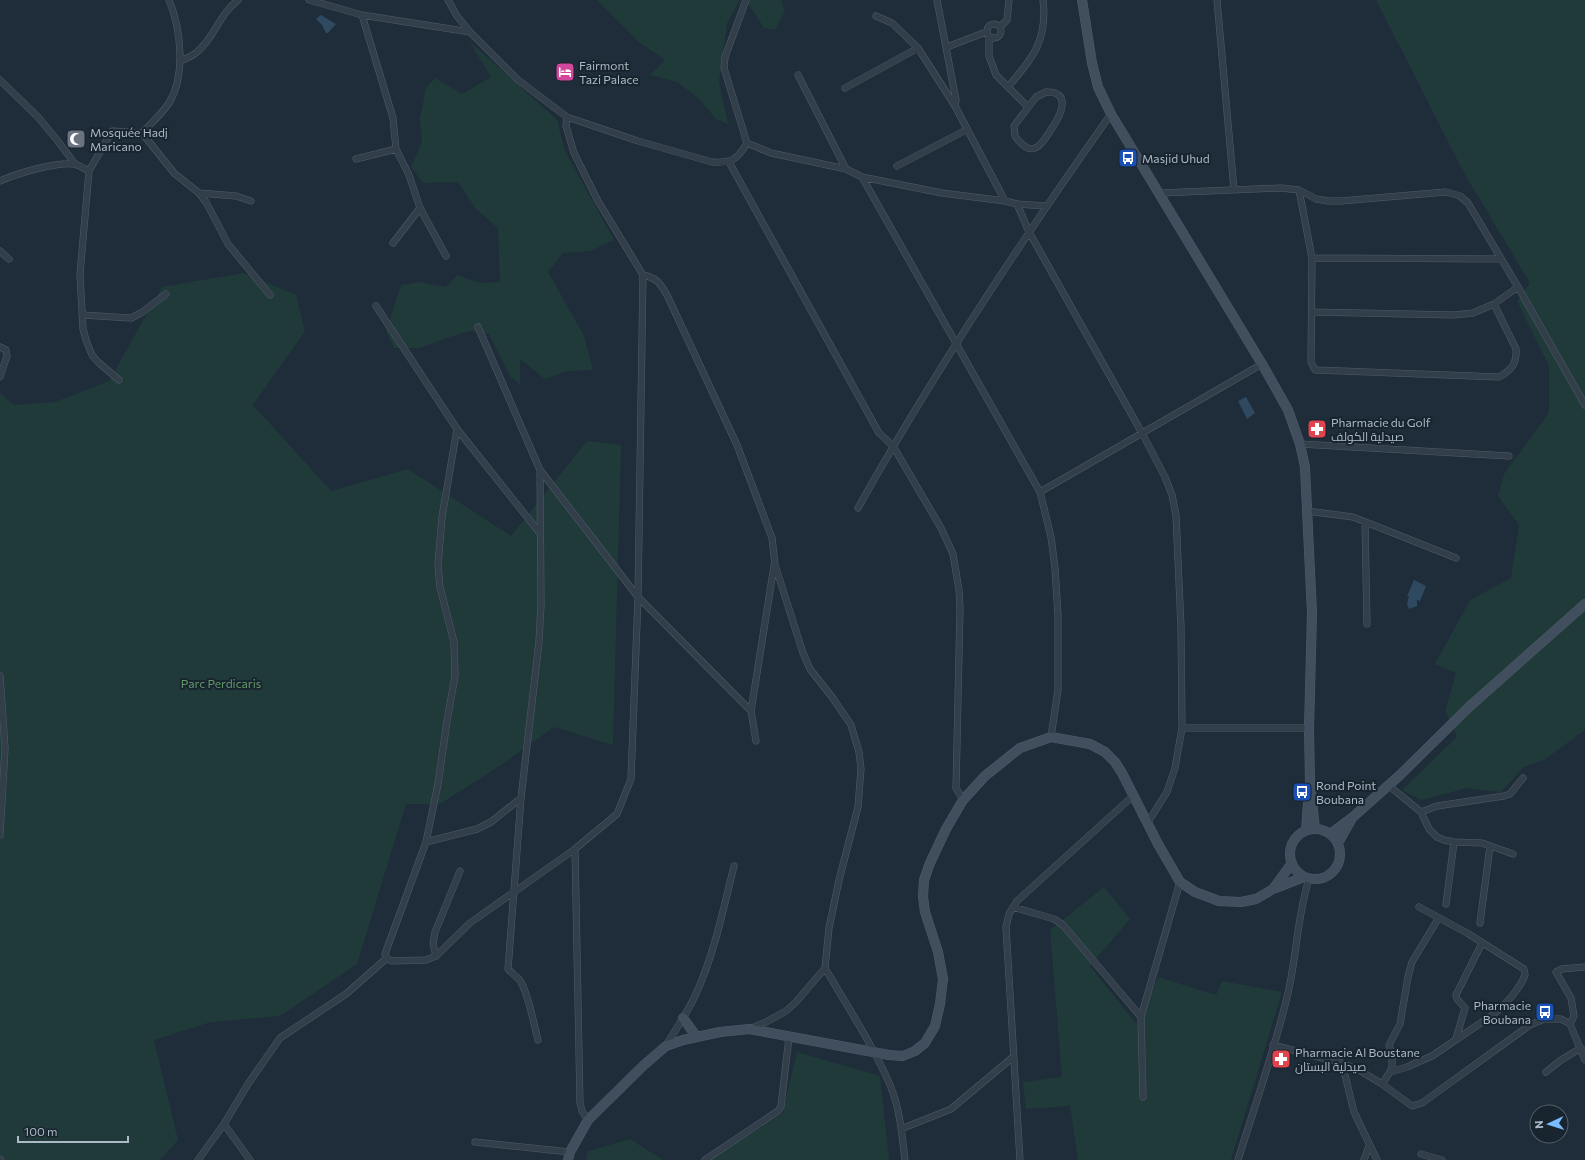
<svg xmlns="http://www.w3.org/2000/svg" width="1585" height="1160" viewBox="0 0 1585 1160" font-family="Commissioner,Cairo,sans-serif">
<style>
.green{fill:#203a3a}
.water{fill:#2f4960}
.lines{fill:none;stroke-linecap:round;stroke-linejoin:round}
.street-casing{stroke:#505c68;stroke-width:7}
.secondary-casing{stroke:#505c68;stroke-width:10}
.street{stroke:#323f4a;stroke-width:6}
.secondary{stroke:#404e5d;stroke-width:9}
.labels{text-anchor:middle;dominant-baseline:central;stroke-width:4;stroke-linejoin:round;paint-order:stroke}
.poi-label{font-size:12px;fill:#acb9c7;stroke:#18242e;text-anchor:start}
.park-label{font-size:12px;fill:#629968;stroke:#18242e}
</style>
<rect width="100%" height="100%" fill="#1e2d39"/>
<path class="green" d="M 597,0 L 740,0 L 727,23 L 719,82 L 728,124 L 716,119 L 697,97 L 677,82 L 650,75 L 665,60 L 639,42 Z
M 746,0 L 781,0 L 785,11 L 775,30 L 764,28 Z
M 1376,0 L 1585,0 L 1585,730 L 1544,760 L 1524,767 L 1501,792 L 1467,788 L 1421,800 L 1402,790 L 1457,737 L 1445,711 L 1456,673 L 1435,664 L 1470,600 L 1511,578 L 1519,525 L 1498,496 L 1504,474 L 1549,413 L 1549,366 L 1517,301 L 1530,283 L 1464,173 Z
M 469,41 L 557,120 L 565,151 L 614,240 L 590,251 L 563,253 L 548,272 L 584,336 L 593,370 L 568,371 L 545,379 L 520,359 L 520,385 L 510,376 L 489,334 L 469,331 L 441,340 L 420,348 L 394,348 L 386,331 L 401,285 L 420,282 L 446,287 L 457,275 L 480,283 L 500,282 L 498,228 L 476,209 L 458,182 L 423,183 L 411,167 L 422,142 L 420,119 L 426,88 L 435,78 L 462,94 L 491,77 Z
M 244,273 L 296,295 L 305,331 L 253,405 L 331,491 L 408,469 L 511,536 L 587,441 L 621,445 L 613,745 L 554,727 L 501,765 L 440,804 L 406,804 L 357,964 L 280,1016 L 211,1022 L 154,1040 L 178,1140 L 160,1160 L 0,1160 L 0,393 L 14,405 L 55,402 L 109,381 L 162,287 Z
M 1104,887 L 1130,919 L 1090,966 L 1138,1026 L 1158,977 L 1216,995 L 1222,981 L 1282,992 L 1231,1160 L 1078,1160 L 1070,1106 L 1026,1109 L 1023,1082 L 1062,1077 L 1050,930 Z
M 797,1052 L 880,1076 L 889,1160 L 708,1160 L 782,1114 Z
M 630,1139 L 663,1160 L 586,1160 L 588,1151 Z"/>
<path class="water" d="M 321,15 L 336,24 L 328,33 L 326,33 L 322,25 L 316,19 Z
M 1246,397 L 1255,413 L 1247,419 L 1238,401 Z
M 1414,580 L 1426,586 L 1420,601 L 1417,600 L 1417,606 L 1409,609 L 1407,604 L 1409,596 L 1407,596 Z"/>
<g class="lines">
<defs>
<path id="street" d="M 309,0 L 362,15 L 470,32 L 518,80 L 567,117 L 638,141 L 712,162 C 732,163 737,160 747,143
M 448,0 L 457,16 L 470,32
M 746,0 L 725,57 L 724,68 L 747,143 L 771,153 L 846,169 L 862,177 L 942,193 L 1005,201 L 1017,204 L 1046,206
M 937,0 L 956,100 L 955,106
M 1217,0 L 1234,190
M 362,15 L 393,118 L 396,149 L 409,175 L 420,208 L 446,256
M 876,16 L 892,23 L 918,48 L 955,106 L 1005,201
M987 31a7 7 0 1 1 14 0a7 7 0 1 1-14 0Z
M 1000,27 L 1007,20 L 1009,0
M 989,37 L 989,56 L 996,75 L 1028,107
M 947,47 L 986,32
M 181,61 C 186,58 193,56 197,52 C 215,37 218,16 238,0
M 798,75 L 846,169
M 0,80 L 38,117 L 57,140 L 75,164
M 1008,87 C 1032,58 1048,41 1043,0
M 845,88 L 918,48
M 1046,92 C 1072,91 1061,115 1052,128 C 1041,146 1032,160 1015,136 L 1014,126 L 1036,97 Z
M 142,133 L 174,173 L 199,193 L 206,202 L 228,244 L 270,295
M 356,159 L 396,149
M 729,162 L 879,433 L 893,446 L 941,528 L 953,554 L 959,590 L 960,609 L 956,788 L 963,800
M 897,166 L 966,130
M 862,177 L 1040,492 L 1051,537 L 1055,568 L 1058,615 L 1058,690 L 1051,737
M 0,181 C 18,173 56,162 74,164 C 79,165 85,169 89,171
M 1299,190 L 1312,258 L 1311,362 L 1315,370 L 1499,377 C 1512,370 1517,363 1516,349 L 1494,304
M 199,193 L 236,196 L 251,201
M 1160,193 L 1281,188 L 1299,190 L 1316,199 L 1328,201 L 1341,201 L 1446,192 L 1460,196 L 1468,203 L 1518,287 L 1585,405
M 1017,204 L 1029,232 L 1142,433 L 1165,477 L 1172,495 L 1176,515 L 1181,627 L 1182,728 L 1175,768 L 1167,792 L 1148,822
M 393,243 L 420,208
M 0,251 L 9,259
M 1312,258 L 1501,259
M 643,275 C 657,278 660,283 667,295 L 737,445 L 772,538 L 775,565 L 803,653 L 810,669 L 832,697 L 851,725 L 859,752 L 861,769 L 858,807 L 839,880 L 829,928 L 825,968 L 796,1002 L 786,1011 L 766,1022 L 750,1029
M 376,306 L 457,429 L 539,532
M 1312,312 L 1454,315 L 1473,313 L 1494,304 L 1518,287
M 82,315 L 131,318 L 141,313 L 166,294
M 478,327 L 540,470 L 638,597 L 751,711
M 0,347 L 6,350 L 7,356 L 0,377
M 119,380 L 98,362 L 92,355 L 86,340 L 83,329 L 80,274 L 89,171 L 112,131 L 142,133 C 151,123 162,114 169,103 C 186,75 181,29 169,0
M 457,429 L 442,517 L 438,565 L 440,587 L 454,642 L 455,676 L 447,721 L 438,784 L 426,842 L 385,954 L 387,958 L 391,961 L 426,960 L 436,956 L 470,923 L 575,849 L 617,814 L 631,779 L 638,597 L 643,275 L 598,201 L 574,153 L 566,126 L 567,117
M 1300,444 L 1509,456
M 1040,492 L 1262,364
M 858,508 C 934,372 1021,241 1111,114
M 1307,511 L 1353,517 L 1456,558
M 1365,522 L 1367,624
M 0,676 L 5,748 L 0,835
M 1182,728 L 1309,728
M 756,741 L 751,711 L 774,566
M 1388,785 L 1421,812 L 1429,829 L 1437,837 L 1444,840 L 1454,842 L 1482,843 L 1513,854
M 1421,812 L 1437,806 L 1504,796 L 1510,794 L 1523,778
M 426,842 L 477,829 L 491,822 L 521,798
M 575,849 L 580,1103 L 582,1111 L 588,1120
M 1446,904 L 1454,842
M 1013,907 L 1054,919 L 1063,925 L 1141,1017
M 1480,923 L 1490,846
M 436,956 L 433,944 L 435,932 L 460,871
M 825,968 C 847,1006 873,1045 890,1085 C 900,1108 902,1136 905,1160
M 1570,1024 L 1574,1016 L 1571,998 L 1556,972 L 1562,969 L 1585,967
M 1456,1039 L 1465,1008 L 1457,999 L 1456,995 L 1482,943
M 538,1040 C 533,1022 530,999 521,982 C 518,977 512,974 508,969 L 521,798 L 539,642 L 541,605 L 540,470
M 1273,1045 L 1342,1063 L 1359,1070 L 1382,1084 L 1412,1106 L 1422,1103 L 1530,1025 L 1544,1019 L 1561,1019 L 1570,1024 L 1585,1060
M 666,1046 C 675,1030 686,1015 694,998 C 714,956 723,910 734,866
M 1342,1063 L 1354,1112 L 1377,1160
M 1390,1072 L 1407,1067 L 1432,1056 L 1494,1014 C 1505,1005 1520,989 1525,975 L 1524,969 L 1467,933 L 1419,907
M 1546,1072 L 1561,1060 L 1581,1048
M 1382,1084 L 1390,1072 L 1392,1066 L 1392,1056 L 1389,1045 L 1400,1024 L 1408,977 L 1412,962 L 1438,919
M 1143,1097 L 1141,1017 L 1180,882
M 224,1124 L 250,1160
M 901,1129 L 951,1109 L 1013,1057
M 475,1142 L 570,1152
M 1421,1154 L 1442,1160
M 0,1159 L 0,1160
M 198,1160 L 224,1124 L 248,1084 L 280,1038 L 346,994 L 387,958
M 705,1160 L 778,1111 L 781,1106 L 789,1037
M 1020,1160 L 1006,927 L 1009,914 L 1017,901 L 1134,795
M 1238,1160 C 1255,1105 1275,1049 1288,993 C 1297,955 1297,916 1309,879
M 1364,1160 L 1369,1146"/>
<path id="secondary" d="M 1082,0 L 1092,63 L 1098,87 L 1111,114 L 1262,364 L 1288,410 L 1300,444 L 1305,467 L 1312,613 L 1309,728 L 1310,782 L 1315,829
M1290 854a25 25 0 1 1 50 0a25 25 0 1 1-50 0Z
M 1306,830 L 1308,804
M 1330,834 L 1353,817 L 1400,775 L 1469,707 L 1585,604
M 1338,843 L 1351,820
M 1273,889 L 1292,863
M 683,1018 L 696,1036
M 568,1160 L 570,1152 L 588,1120 L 644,1065 L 666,1046 L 683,1040 L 720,1032 L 749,1029 L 889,1055 L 903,1056 L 915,1051 L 925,1043 L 935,1026 L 940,1004 L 943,979 L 938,952 L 925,912 L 923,897 L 924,880 L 930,863 L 946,829 L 963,800 L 985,776 L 1020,748 L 1051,737 L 1090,744 L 1105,752 L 1115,762 L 1122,773 L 1158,844 L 1180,882 L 1195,892 L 1219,901 L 1241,902 L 1256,899 L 1273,889 L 1304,877"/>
</defs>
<use href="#street" class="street-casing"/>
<use href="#secondary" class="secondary-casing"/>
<use href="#street" class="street"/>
<use href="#secondary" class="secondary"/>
</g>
<defs>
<symbol id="hotel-square" viewBox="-11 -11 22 22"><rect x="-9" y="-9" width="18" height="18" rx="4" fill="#d1479c" stroke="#18242e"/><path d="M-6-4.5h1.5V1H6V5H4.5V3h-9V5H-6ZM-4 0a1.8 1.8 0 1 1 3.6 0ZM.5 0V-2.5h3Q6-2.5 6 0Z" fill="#fff"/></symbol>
<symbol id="mosque-square" viewBox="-11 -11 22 22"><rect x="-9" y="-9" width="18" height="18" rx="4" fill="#6b7280" stroke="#18242e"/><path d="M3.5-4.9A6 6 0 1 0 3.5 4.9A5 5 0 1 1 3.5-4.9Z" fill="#fff"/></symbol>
<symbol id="bus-square" viewBox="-11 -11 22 22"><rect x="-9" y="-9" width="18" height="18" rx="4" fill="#1a4fb4" stroke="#18242e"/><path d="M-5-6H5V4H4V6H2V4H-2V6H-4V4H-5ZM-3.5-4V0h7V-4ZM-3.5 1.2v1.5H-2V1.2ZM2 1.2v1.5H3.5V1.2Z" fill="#fff"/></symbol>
<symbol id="pharmacy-square" viewBox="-11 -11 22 22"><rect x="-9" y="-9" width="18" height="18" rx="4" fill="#e0444e" stroke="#18242e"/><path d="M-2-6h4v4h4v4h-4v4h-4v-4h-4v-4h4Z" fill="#fff"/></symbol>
</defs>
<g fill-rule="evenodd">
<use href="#hotel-square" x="554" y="61" width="22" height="22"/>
<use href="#mosque-square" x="65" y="128" width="22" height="22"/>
<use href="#bus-square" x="1117" y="147" width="22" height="22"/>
<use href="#pharmacy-square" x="1306" y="418" width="22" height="22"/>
<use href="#bus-square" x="1291" y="781" width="22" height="22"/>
<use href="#bus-square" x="1534" y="1001" width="22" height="22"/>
<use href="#pharmacy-square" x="1270" y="1048" width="22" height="22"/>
</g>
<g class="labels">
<g class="poi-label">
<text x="579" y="65">Fairmont<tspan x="579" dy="14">Tazi Palace</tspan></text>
<text x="90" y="132">Mosquée Hadj<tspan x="90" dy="14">Maricano</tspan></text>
<text x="1142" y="158">Masjid Uhud</text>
<text x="1331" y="422">Pharmacie du Golf<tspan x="1331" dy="14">صيدلية الكولف</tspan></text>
<text x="1316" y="785">Rond Point<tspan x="1316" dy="14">Boubana</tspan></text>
<text x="1531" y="1005" text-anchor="end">Pharmacie<tspan x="1531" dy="14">Boubana</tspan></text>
<text x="1295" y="1052">Pharmacie Al Boustane<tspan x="1295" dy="14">صيدلية البستان</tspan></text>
</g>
<g class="park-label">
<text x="221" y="683">Parc Perdicaris</text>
</g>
</g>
<g transform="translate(1549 1124) rotate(266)"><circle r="19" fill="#18242e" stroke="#53606b"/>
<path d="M0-3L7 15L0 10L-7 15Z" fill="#79bcff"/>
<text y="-6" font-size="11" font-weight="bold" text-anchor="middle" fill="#acb9c7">N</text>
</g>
<path d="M18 1136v6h110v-6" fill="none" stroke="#acb9c7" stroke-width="2"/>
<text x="24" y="1136" font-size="12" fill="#acb9c7" stroke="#18242e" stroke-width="3" paint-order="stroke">100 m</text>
</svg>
